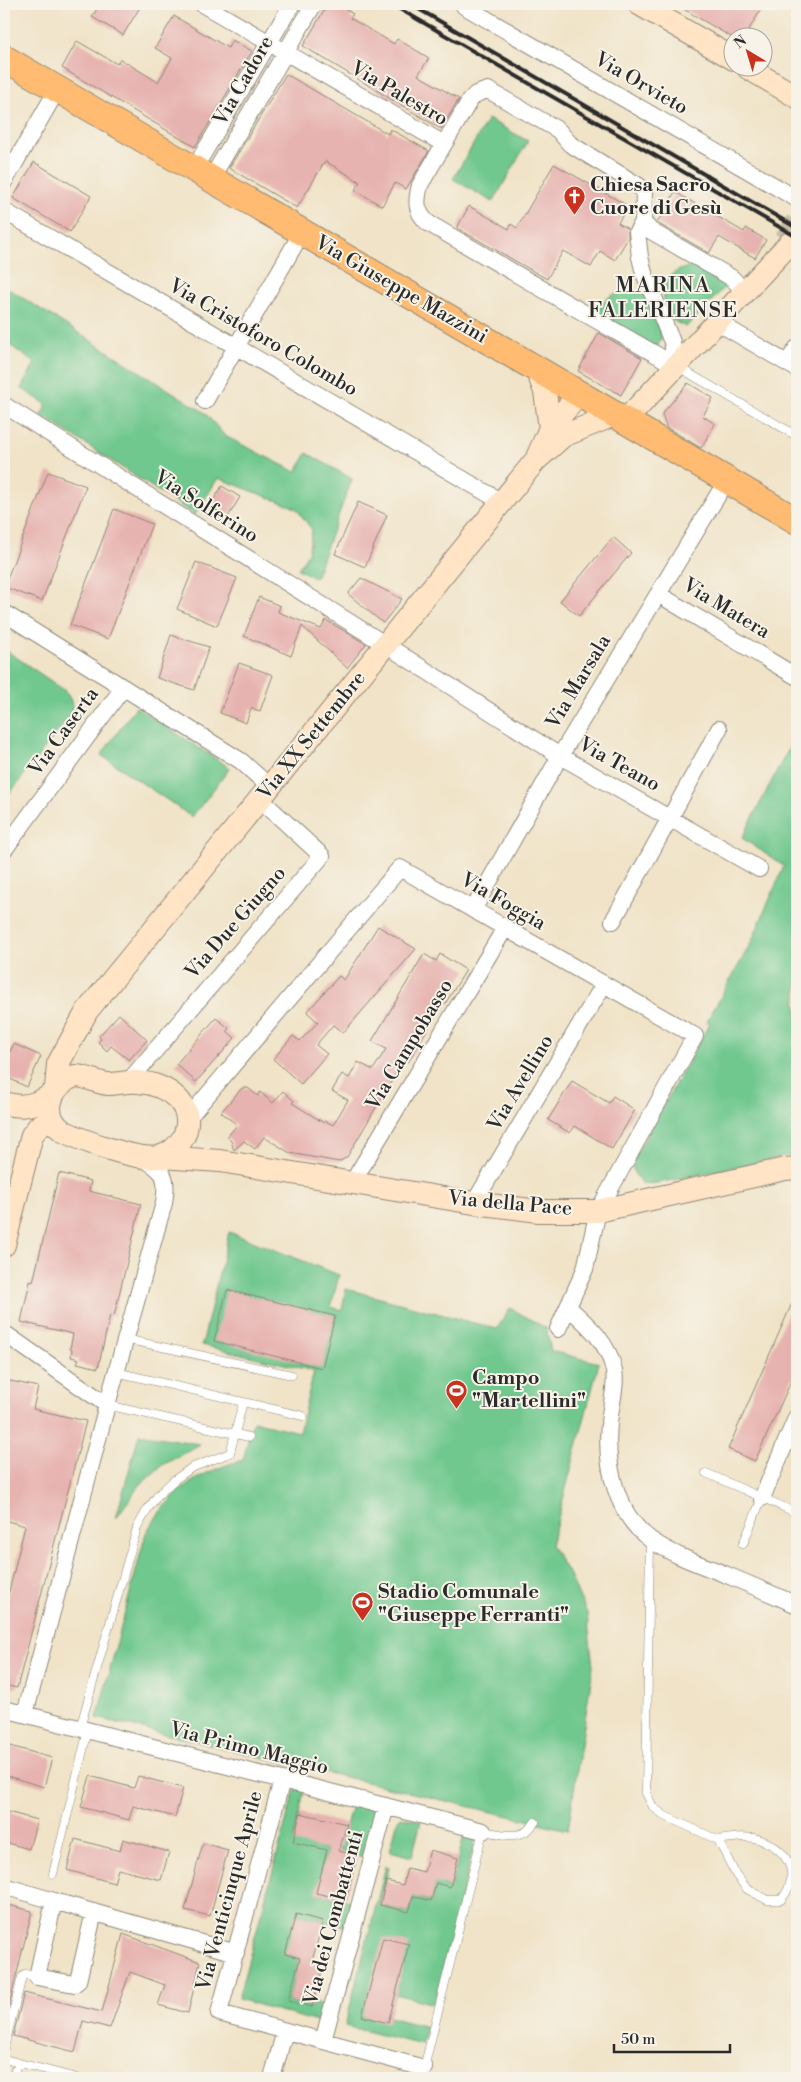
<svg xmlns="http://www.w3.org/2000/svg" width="801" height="2082" viewBox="0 0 801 2082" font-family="'Libre Bodoni',serif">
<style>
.green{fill:#6fc88e;stroke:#4d7a5c}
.building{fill:#e7b3b0}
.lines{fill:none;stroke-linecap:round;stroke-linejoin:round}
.secondary-tunnel{stroke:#c9bea8;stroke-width:22;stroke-dasharray:22 11;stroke-linecap:butt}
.lane-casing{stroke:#8e8779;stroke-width:9}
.street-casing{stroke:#8e8779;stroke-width:18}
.secondary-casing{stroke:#8e8779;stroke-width:24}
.primary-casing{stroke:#8e8779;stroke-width:28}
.lane{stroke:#fff;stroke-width:8}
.street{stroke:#fff;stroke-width:16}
.secondary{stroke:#ffe4c6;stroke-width:22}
.primary{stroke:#febb71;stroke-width:26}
.rail{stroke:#2b2b2b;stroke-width:4}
.labels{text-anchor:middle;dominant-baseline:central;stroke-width:4;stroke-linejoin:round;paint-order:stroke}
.street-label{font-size:20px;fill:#2b2b2b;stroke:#f7f3e8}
.poi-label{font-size:20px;font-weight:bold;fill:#2b2b2b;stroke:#f7f3e8;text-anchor:start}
.quarter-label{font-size:22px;letter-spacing:1px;fill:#2b2b2b;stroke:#f7f3e8}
</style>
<rect width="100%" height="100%" fill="#f7f3e8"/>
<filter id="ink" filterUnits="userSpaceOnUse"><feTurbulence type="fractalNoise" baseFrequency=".02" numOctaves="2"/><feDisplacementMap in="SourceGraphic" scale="10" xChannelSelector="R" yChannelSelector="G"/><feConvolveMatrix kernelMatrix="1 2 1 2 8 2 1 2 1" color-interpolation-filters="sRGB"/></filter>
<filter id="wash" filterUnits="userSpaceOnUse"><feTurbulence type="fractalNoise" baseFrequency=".0096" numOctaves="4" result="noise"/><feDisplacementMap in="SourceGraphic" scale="20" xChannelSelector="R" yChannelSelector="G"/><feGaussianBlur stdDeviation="1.12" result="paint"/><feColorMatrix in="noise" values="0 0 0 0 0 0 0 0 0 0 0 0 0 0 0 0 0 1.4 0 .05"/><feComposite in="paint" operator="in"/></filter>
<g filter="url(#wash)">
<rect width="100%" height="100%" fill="#f0e3c7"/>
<path class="green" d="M 488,119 L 528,141 L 493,202 L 453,179 Z
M 699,264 L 730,282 L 686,327 C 682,325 676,323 673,320 C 662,310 660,287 670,276 C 678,269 689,267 699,264 Z
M 4,286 L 204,412 L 225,436 L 296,472 L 307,453 L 352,479 L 315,578 L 298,569 L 308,553 L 312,530 L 296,508 L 218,478 L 195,515 L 41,415 L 47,405 L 21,388 L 35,363 L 4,341 Z
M 625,290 L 643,294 L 649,301 L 662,336 L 657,348 L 595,312 C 602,299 612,295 625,290 Z
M 4,649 L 64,690 C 70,697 73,703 72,713 L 4,801 Z
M 136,707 L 230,768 L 192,817 L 101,755 Z
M 791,744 L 797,748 L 797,999 L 795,1003 L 797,1005 L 797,1154 L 658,1183 L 642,1184 L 634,1173 L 632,1161 L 710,1023 L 707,1021 L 750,945 L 784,866 L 742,838 Z
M 229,1232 L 339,1275 L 331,1307 L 342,1310 L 346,1289 L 497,1329 L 510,1308 L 546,1328 L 551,1351 L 599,1363 L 551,1545 L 570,1576 L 587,1613 L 593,1667 L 568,1830 L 97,1718 L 146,1533 C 171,1491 196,1473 243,1460 L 253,1421 L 299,1432 L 314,1371 L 202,1345 Z
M 139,1434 L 200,1444 L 161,1466 L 139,1486 L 116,1518 Z
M 295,1789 L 304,1791 L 293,1841 L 327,1850 L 317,1893 L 358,1903 L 350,1928 L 296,1914 L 286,1954 L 300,1958 L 288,2001 L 312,2007 L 313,2002 L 329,2006 L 324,2024 L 238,1999 Z
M 352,1804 L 377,1811 L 367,1858 L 339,1851 Z
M 401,1817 L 421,1821 L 412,1857 L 390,1851 L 398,1819 Z
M 465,1831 L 472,1833 L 476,1838 L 434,2004 L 395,1994 L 389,2017 L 427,2027 L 422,2045 L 345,2026 L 386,1866 L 389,1867 L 380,1905 L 409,1912 L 415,1890 L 420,1891 L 419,1898 L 431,1901 L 437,1879 L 445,1881 L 444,1886 L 451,1887 Z"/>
<g id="blocks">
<path class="building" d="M 100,4 L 142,4 L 123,35 L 92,17 Z
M 328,4 L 336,4 L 353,14 L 350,18 L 394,44 L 397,39 L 429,58 L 418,75 L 459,99 L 441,129 L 303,46 Z
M 675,4 L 764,4 L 744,38 L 733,38 Z
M 174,16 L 228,48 L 232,40 L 252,51 L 195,147 L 62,68 L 77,41 L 117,64 L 120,59 L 158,82 L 172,58 L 155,48 Z
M 286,74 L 388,134 L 390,129 L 429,151 L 406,189 L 395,183 L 382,206 L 355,190 L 360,182 L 325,161 L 297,208 L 229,168 Z
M 34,162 L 91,196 L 70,232 L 13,198 Z
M 554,164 L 628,206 L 618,223 L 628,229 L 628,238 L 615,260 L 600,251 L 591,267 L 563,251 L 547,279 L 457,228 L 469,206 L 509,229 L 511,224 L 517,228 Z
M 675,192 L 744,232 L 746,228 L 766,240 L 755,258 L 719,237 L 709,253 L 657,223 Z
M 599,333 L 642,358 L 621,395 L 578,371 Z
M 688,383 L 713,398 L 703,416 L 715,424 L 701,448 L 666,427 L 662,414 Z
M 48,472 L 86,486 L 42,601 L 4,587 Z
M 222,486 L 240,497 L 225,522 L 207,511 Z
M 358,502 L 387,515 L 365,567 L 335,554 Z
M 114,509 L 152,524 L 108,639 L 70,625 Z
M 613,537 L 631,553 L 579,616 L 560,601 Z
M 196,562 L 237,578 L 217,626 L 177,609 Z
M 361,578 L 402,599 L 383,623 L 348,594 Z
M 259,597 L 280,606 L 278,612 L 321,629 L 326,620 L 366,644 L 347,668 L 302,626 L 291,656 L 244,636 Z
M 171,635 L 209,647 L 194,690 L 157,678 Z
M 239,663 L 273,675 L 260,711 L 251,708 L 246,723 L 220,713 Z
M 378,926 L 416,949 L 343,1033 L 333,1025 L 316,1045 L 327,1054 L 301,1084 L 273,1059 L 293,1036 L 300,1041 L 318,1022 L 307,1012 L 339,976 L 344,980 Z
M 424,954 L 436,961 L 440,954 L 466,970 L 445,1004 L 443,1003 L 408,1062 L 404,1060 L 347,1157 L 339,1162 L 290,1153 L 264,1137 L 255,1149 L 244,1141 L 234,1150 L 231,1141 L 227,1137 L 237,1125 L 221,1112 L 242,1088 L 248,1088 L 258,1096 L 260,1092 L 273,1103 L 283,1091 L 294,1101 L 292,1103 L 324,1123 L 325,1121 L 333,1125 L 348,1100 L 332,1091 L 342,1074 L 349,1078 L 358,1062 L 373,1070 L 386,1049 L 372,1041 Z
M 119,1014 L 147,1040 L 129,1060 L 111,1046 L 107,1051 L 98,1042 L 101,1039 L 99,1036 Z
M 216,1018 L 229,1028 L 227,1031 L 235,1038 L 196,1082 L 176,1064 Z
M 14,1044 L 41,1056 L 27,1087 L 4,1076 L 4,1062 Z
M 572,1081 L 609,1103 L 613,1096 L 635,1110 L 612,1149 L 575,1126 L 570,1133 L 548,1120 Z
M 59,1173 L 91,1181 L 89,1191 L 141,1204 L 114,1316 L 110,1315 L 98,1368 L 77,1363 L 79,1359 L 71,1357 L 72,1350 L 70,1349 L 73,1334 L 21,1322 L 30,1281 L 33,1282 Z
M 227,1290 L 335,1316 L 322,1368 L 214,1341 Z
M 797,1292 L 797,1368 L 755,1461 L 728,1449 Z
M 6,1380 L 38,1387 L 33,1409 L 86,1421 L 17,1688 L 4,1685 L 4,1612 L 25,1526 L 4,1520 L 4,1389 Z
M 7,1745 L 52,1758 L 44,1787 L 4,1775 L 4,1757 Z
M 90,1776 L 134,1788 L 138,1776 L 183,1788 L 175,1817 L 133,1806 L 129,1820 L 81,1807 Z
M 4,1811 L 37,1820 L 29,1849 L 4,1842 Z
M 300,1813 L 347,1824 L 339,1851 L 357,1856 L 346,1900 L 316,1893 L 327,1850 L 293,1842 Z
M 75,1839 L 120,1851 L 123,1839 L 169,1852 L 161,1880 L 118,1869 L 114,1883 L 67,1870 Z
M 203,1843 L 228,1850 L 210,1916 L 185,1910 Z
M 430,1850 L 458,1858 L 450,1887 L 436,1883 L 431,1901 L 413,1896 L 409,1912 L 380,1905 L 386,1881 L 403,1885 L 407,1868 L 424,1872 Z
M 4,1904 L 32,1911 L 4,2026 Z
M 296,1914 L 323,1921 L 312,1961 L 324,1964 L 312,2007 L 288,2001 L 300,1958 L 285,1954 Z
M 123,1934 L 200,1962 L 188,2013 L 158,2005 L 165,1985 L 130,1972 L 110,2028 L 83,2021 L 75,2052 L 13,2036 L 24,1993 L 102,2012 Z
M 383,1938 L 409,1944 L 388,2023 L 362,2016 Z"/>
</g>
</g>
<g filter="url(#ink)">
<use href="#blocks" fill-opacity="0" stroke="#8e8779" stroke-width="1"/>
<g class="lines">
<path class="secondary-tunnel" d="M 785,240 L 797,221"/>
<defs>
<path id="lane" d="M 678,367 L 797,436
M 125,1339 L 292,1375
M 116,1372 L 303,1416
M 107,1405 L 249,1437
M 706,1473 L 797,1513
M 650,1540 L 646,1793 L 653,1807 L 665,1816 L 718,1840 L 736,1875 L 747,1889 L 767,1900 L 781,1900 C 801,1876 790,1851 761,1840 C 748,1835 732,1838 718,1840
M 743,1544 L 762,1498
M 80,1728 L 137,1528 L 147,1510 L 158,1495 L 173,1481 L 191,1468 L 230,1453 L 243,1402
M 53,1874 L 88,1730
M 4,2048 L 22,1977 L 25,1974 L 37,1977
M 4,2059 L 77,2078
M 424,2068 L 483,1831 C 502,1834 523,1842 535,1822
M 13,2078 L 17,2063"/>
<path id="street" d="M 202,4 L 444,144
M 466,4 L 464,6 L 797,199
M 488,90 L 558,130 L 570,144 L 639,186 L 644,192 L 643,222 L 637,232 L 640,257 L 644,273 L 672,342 L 676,366 L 428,223 C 415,211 416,201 420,185 L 470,100 L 476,94 Z
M 194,169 L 292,4
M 211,179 L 314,4
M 4,182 L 57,90
M 4,211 L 502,502
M 643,222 L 651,231 L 732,278 L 745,292
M 717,322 L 797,369
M 787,363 L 797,348
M 205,401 L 302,232
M 4,405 L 386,645 L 560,756 L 759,869
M 658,594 L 797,677
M 4,613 L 241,761 L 270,787
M 4,850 L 123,688
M 473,910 L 560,756 L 727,480
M 613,921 L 719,729
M 128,1082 L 322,856 L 260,799
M 188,1118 L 400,868 L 695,1036 L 598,1211 L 585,1269 L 558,1329
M 352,1183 L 505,928
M 474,1203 L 604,984
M 568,1307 C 588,1325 609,1343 614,1371 C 617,1387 610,1407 609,1424 C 605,1465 616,1515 651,1540 C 674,1556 702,1565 727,1575 C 751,1585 774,1595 797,1605
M 4,1333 L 107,1405
M 762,1498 L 797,1416
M 4,1709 L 483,1831
M 25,1714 L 107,1405 L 164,1203 C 168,1176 165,1171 142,1158
M 282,1780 L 219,2013 L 424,2068
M 4,1886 L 54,1901
M 94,1912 L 78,1981 L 74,1984 L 37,1977 L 54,1901 L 236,1953
M 323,2041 L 386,1806
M 272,2078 L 285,2031"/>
<path id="secondary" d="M 639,4 L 734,59
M 748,68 L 797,97
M 537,370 L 545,392 L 550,428 L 538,455
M 625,421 L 790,243
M 550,428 L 579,394
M 75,1076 C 87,1076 96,1083 108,1084 C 118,1084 128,1081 138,1082 C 167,1084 197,1105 184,1136 C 179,1146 169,1155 158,1157 C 137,1161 84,1141 63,1131 C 40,1115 50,1085 75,1076 Z
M 56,1088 L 58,1064 L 87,1011 L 536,460 L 563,436 L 614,415
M 4,1103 C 22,1109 38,1105 53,1093
M 160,1157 L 220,1161 L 474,1203 L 539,1211 L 598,1211 L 785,1169 L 797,1168
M 4,1245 L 32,1135 L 39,1126 L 52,1118"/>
<path id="primary" d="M 4,58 L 797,521"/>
</defs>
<use href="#lane" class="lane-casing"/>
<use href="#street" class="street-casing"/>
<use href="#secondary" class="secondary-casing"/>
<use href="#primary" class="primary-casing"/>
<use href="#lane" class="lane"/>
<use href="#street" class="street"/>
<use href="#secondary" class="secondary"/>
<use href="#primary" class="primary"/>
<path class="rail" d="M 391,4 L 797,237
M 410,4 L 797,228"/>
</g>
</g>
<defs>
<symbol id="church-pin" viewBox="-11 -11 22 30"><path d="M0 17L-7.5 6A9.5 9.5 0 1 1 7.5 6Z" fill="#c8321e" stroke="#f7f3e8"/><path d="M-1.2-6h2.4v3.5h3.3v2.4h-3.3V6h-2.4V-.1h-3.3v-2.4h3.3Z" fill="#fff"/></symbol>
<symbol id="stadium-pin" viewBox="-11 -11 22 30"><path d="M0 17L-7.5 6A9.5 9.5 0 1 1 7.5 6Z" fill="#c8321e" stroke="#f7f3e8"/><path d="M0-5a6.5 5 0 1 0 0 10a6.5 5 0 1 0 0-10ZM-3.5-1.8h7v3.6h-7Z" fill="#fff"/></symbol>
</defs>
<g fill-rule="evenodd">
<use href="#church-pin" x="562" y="184" width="25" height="34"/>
<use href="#stadium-pin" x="444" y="1378" width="25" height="34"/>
<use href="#stadium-pin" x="350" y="1590" width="25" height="34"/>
</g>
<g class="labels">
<g class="street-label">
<text transform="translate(244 81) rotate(-60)">Via Cadore</text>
<text transform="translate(641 84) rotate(30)">Via Orvieto</text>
<text transform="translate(399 94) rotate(30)">Via Palestro</text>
<text transform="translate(401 290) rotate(30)">Via Giuseppe Mazzini</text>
<text transform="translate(263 338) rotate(30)">Via Cristoforo Colombo</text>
<text transform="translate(206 507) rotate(32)">Via Solferino</text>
<text transform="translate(726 609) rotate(31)">Via Matera</text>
<text transform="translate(579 682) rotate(-59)">Via Marsala</text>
<text transform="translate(64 732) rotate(-54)">Via Caserta</text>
<text transform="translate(312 736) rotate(-51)">Via XX Settembre</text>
<text transform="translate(619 765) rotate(29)">Via Teano</text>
<text transform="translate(503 902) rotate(30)">Via Foggia</text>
<text transform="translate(236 923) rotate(-49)">Via Due Giugno</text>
<text transform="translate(410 1045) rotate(-59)">Via Campobasso</text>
<text transform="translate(521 1083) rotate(-59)">Via Avellino</text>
<text transform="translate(510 1204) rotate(5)">Via della Pace</text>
<text transform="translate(249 1749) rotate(14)">Via Primo Maggio</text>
<text transform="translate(230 1891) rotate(-75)">Via Venticinque Aprile</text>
<text transform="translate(334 1918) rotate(-75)">Via dei Combattenti</text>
</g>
<g class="poi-label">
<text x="590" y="185">Chiesa Sacro<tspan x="590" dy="23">Cuore di Gesù</tspan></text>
<text x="472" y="1378">Campo<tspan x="472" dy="23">"Martellini"</tspan></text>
<text x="378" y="1592">Stadio Comunale<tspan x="378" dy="23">"Giuseppe Ferranti"</tspan></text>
</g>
<g class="quarter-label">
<text x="663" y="285">MARINA<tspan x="663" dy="25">FALERIENSE</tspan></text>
</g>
</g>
<rect width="801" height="2082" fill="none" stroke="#f7f3e8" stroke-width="20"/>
<g transform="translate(748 52) rotate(322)"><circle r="24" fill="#f7f3e8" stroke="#a5a39c"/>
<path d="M0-4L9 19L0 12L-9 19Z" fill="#c8321e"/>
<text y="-8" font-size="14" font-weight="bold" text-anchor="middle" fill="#2b2b2b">N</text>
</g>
<path d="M614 2044v8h116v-8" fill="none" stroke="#2b2b2b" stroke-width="2.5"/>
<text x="621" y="2044" font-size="15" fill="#2b2b2b" stroke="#f7f3e8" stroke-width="4" paint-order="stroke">50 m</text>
</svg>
